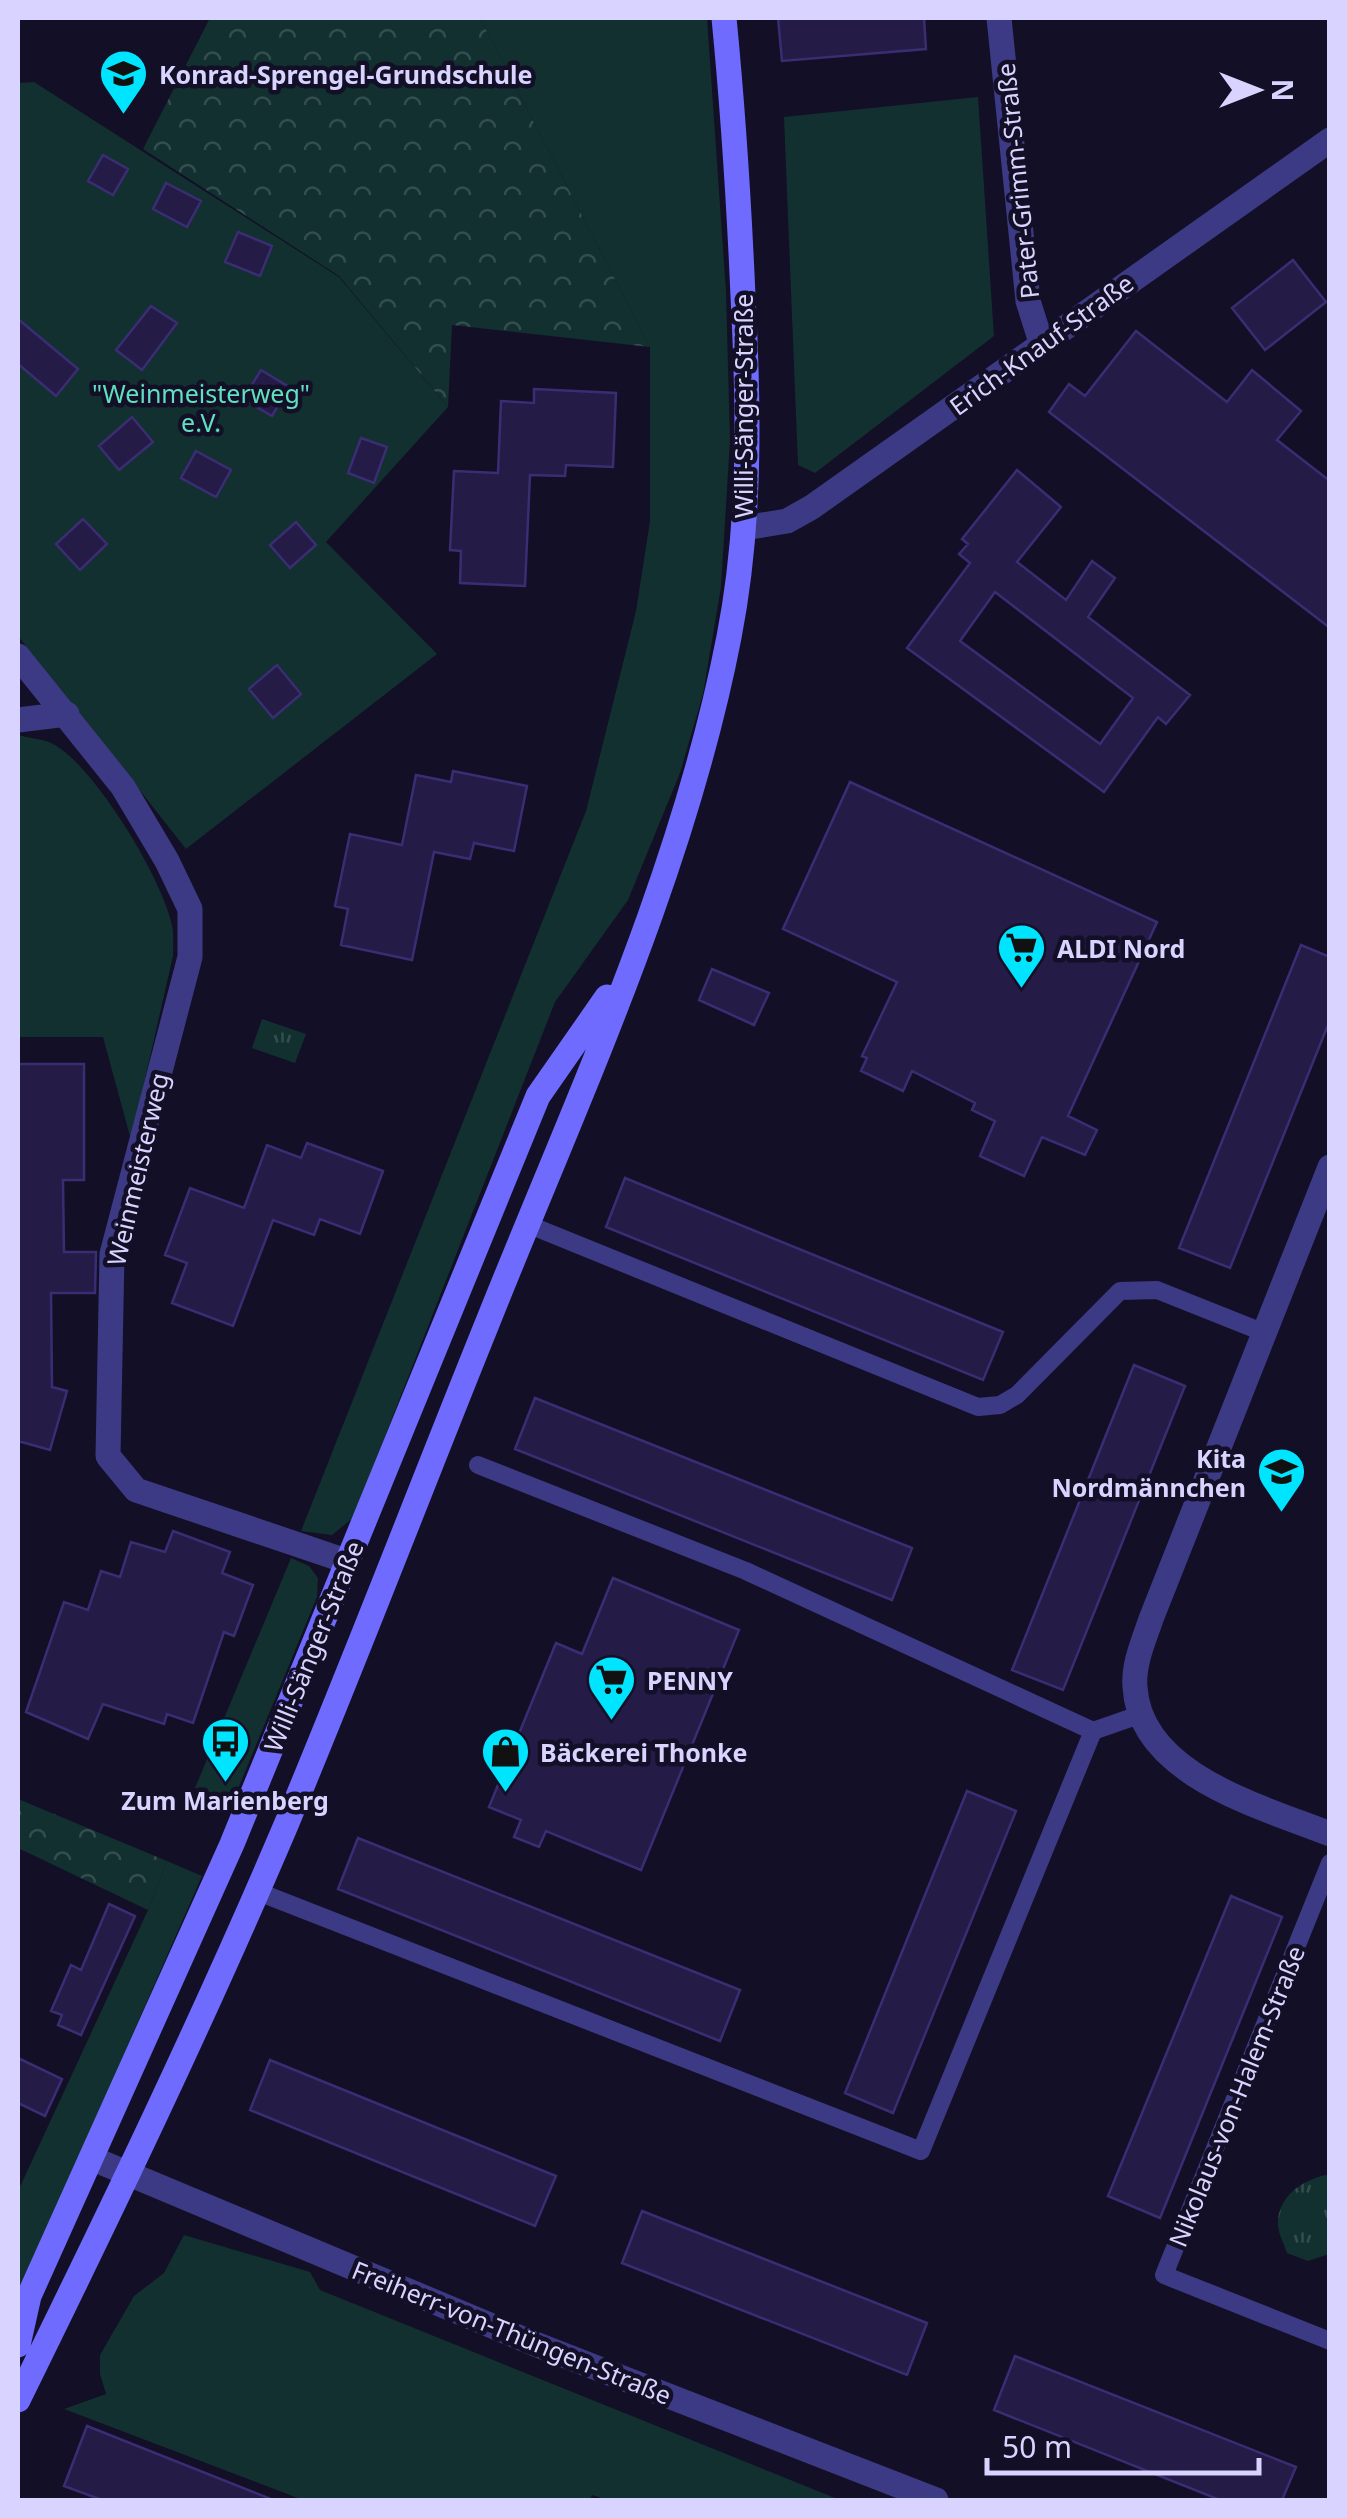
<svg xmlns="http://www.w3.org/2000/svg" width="1347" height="2518" viewBox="0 0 1347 2518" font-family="'Noto Sans',sans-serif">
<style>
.green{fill:#12302f}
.forest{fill:url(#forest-crowns)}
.park{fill:url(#park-tufts)}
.building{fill:#241b47;stroke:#3b2d73;stroke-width:2.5;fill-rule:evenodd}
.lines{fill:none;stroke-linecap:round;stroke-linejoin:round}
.lane{stroke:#3d3a85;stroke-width:18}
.street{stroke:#3d3a85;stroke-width:25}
.secondary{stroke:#6f6bff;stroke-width:25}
.labels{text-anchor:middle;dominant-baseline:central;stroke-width:9;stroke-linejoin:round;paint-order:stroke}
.poi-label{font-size:25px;font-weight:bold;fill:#d9d4ff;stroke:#130f26;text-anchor:start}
.street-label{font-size:25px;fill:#d9d4ff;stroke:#130f26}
.park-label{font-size:25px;fill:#5fe0c0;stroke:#130f26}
</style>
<defs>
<pattern id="forest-crowns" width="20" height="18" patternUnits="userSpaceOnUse" patternTransform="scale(2.5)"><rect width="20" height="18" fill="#12302f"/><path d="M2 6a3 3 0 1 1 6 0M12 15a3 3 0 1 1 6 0" fill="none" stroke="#344d4e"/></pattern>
<pattern id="park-tufts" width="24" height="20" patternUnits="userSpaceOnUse" patternTransform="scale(2.5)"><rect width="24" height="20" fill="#12302f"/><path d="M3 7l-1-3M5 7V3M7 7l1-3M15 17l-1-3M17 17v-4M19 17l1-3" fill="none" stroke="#344d4e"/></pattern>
</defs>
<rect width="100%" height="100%" fill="#130f26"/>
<path class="green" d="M 480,18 L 707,18 L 726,292 L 730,440 L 721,587 L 703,694 L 680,773 L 628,900 L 555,1002 L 353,1518 L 332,1535 L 301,1531 L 586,811 L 636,611 L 650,521 L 650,347 Z
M 34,82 L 339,277 L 448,407 L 326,542 L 437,654 L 186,849 L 18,636 L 18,83 Z
M 978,97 L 994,336 L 815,473 L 798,465 L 784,117 Z
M 18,735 C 29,738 45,739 55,745 C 96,769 162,878 172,925 C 174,934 173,946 173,956 L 131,1140 L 103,1037 L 18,1037 Z
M 291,1558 L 309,1566 L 318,1578 L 317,1597 L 233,1801 L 195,1788 Z
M 167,1861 L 202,1876 L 18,2296 L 18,2191 L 148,1910 Z
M 184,2235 L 310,2272 L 320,2290 L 840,2500 L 608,2500 L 592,2495 L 590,2500 L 303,2500 L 64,2409 L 106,2394 L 100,2374 L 100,2355 L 134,2296 L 164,2273 Z"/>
<path class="forest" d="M 210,18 L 480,18 L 650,347 L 452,325 L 448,407 L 339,276 L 143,149 Z
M 18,1799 L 167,1861 L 148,1910 L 18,1848 Z"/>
<path class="park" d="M 262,1019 L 306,1034 L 295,1063 L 252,1048 Z
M 1326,2175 L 1330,2178 L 1329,2254 L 1308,2261 L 1287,2253 C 1284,2244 1277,2231 1278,2222 C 1279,2195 1303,2180 1326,2175 Z"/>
<path class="building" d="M 778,18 L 924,18 L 926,49 L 782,61 Z
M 103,155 L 128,169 L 113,195 L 88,181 Z
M 166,183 L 201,201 L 187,227 L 153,209 Z
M 238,232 L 272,246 L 260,276 L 225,262 Z
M 1293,260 L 1326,302 L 1265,350 L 1232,308 Z
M 151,306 L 177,323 L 142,370 L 116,350 Z
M 18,319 L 78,369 L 56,396 L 18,364 Z
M 1136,331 L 1227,402 L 1252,370 L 1301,411 L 1277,440 L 1330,481 L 1330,628 L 1049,412 L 1069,384 L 1085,396 Z
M 261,370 L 289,387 L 272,416 L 243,399 Z
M 534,389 L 616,393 L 613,467 L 566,465 L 565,476 L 530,475 L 525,586 L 460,583 L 461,551 L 450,550 L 454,471 L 498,473 L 501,401 L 534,403 Z
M 132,417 L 153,442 L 119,470 L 99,446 Z
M 361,438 L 387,447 L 374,483 L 348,473 Z
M 196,451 L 231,470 L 216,497 L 181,478 Z
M 1017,470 L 1061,507 L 1017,562 L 1066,600 L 1092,561 L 1115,578 L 1088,617 L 1190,695 L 1166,724 L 1158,717 L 1104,792 L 907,648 L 970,563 L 959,554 L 968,544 L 962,539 ZM 995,592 L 1133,698 L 1100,744 L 960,641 Z
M 83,519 L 107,544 L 80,570 L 56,544 Z
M 296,522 L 316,545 L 290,568 L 270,545 Z
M 277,665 L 301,694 L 273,718 L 249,689 Z
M 453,771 L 527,786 L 514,851 L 474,843 L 470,859 L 434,852 L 412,960 L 341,945 L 348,909 L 335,906 L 350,834 L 402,845 L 416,775 L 451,782 Z
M 850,782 L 1157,922 L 1068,1116 L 1097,1130 L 1085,1155 L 1042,1137 L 1024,1176 L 980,1156 L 995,1121 L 972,1110 L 975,1103 L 912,1071 L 903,1091 L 861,1071 L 867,1058 L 862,1056 L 897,982 L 783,929 Z
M 1301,945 L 1330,957 L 1330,1020 L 1230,1268 L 1179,1248 Z
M 712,969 L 769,993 L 754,1025 L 699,1000 Z
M 18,1064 L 84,1064 L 84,1180 L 63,1180 L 64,1252 L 96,1252 L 95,1293 L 51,1293 L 52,1387 L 67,1391 L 50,1450 L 18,1441 Z
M 307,1143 L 383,1171 L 360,1234 L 320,1219 L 314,1235 L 273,1220 L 233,1326 L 172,1303 L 187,1263 L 165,1255 L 190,1188 L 244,1208 L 267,1145 L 301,1158 Z
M 625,1178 L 1003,1332 L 983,1380 L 606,1227 Z
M 1134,1365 L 1185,1386 L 1063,1690 L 1012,1670 Z
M 535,1398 L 912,1548 L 892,1600 L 515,1449 Z
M 173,1531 L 230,1552 L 222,1573 L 253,1585 L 234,1636 L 224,1632 L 193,1723 L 167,1714 L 164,1724 L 103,1704 L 88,1739 L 26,1712 L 64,1602 L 88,1610 L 101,1571 L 120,1577 L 131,1542 L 165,1552 Z
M 613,1578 L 739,1630 L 641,1870 L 546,1831 L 539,1847 L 514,1837 L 521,1820 L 489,1807 L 556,1643 L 582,1654 Z
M 967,1791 L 1016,1811 L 893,2113 L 845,2093 Z
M 358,1838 L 740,1990 L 720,2041 L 338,1889 Z
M 1231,1896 L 1282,1917 L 1160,2218 L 1108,2196 Z
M 109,1904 L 135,1916 L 81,2035 L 58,2025 L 62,2015 L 51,2011 L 71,1965 L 81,1970 Z
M 18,2058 L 62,2079 L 45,2116 L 18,2103 Z
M 270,2060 L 556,2176 L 535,2226 L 250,2110 Z
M 642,2211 L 927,2323 L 907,2375 L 622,2263 Z
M 1015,2356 L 1296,2467 L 1282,2500 L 1220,2500 L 994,2410 Z
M 87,2426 L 271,2499 L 271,2500 L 102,2500 L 64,2486 Z"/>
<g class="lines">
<path class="lane" d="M 527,1224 L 978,1407 L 1000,1405 L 1017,1395 L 1120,1291 L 1157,1290 L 1265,1333
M 478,1465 L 746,1571 L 1093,1731
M 1330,1863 L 1164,2275 L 1330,2341
M 256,1891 L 921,2151 L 1093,1731 L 1139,1715"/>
<path class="street" d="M 999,18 L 1028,301 L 1041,342
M 744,528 L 787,521 L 812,507 L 1330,140
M 18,656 L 123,787 L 167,861 L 190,909 L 190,957 L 112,1254 L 108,1456 L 136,1490 L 349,1562
M 18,720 L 67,714
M 1330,1167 L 1151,1619 C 1144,1640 1133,1664 1135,1687 C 1140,1775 1262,1807 1330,1834
M 91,2158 L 535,2344 L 936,2500"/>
<path class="secondary" d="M 18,2345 L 29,2296 L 232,1844 L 538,1096 L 607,997
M 18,2400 C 111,2211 203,2020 286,1825 C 356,1658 421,1487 489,1319 C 578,1096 683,874 729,637 C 751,525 749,410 743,296 C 739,203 733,110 724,18"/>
</g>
<defs>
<symbol id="school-pin" viewBox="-11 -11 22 30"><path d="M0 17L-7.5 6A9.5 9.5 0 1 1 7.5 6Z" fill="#00e5ff" stroke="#130f26"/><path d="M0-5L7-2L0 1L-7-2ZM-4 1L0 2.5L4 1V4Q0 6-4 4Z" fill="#111"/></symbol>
<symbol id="supermarket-pin" viewBox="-11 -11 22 30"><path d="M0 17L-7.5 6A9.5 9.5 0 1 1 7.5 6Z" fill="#00e5ff" stroke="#130f26"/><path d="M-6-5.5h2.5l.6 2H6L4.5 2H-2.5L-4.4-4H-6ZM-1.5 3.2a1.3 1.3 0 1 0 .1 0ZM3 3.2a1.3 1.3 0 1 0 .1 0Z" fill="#111"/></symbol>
<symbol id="bus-pin" viewBox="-11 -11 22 30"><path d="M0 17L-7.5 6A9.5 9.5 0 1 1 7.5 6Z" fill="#00e5ff" stroke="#130f26"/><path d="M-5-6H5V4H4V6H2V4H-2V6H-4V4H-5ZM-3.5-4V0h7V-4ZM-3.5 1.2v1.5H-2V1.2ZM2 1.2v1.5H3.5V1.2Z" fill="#111"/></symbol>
<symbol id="shop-pin" viewBox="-11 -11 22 30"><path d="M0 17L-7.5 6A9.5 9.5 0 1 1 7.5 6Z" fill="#00e5ff" stroke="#130f26"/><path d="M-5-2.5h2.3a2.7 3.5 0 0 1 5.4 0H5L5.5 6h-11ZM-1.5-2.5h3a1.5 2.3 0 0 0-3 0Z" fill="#111"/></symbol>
</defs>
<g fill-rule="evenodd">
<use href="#school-pin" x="96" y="46" width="55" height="75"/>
<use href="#supermarket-pin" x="994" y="920" width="55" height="75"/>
<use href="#school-pin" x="1254" y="1444" width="55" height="75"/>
<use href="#supermarket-pin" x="584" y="1652" width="55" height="75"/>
<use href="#bus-pin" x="198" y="1714" width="55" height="75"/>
<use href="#shop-pin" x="478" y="1724" width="55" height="75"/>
</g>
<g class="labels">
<g class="poi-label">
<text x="159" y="74">Konrad-Sprengel-Grundschule</text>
<text x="1057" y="948">ALDI Nord</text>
<text x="1246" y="1458" text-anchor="end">Kita<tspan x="1246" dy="29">Nordmännchen</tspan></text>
<text x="647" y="1680">PENNY</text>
<text x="540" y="1752">Bäckerei Thonke</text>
<text x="225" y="1800" text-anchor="middle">Zum Marienberg</text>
</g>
<g class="street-label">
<text transform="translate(1017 181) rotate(-96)">Pater-Grimm-Straße</text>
<text transform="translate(1041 344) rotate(-36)">Erich-Knauf-Straße</text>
<text transform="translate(743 406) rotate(-90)">Willi-Sänger-Straße</text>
<text transform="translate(137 1169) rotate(-77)">Weinmeisterweg</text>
<text transform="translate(313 1646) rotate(-68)">Willi-Sänger-Straße</text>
<text transform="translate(1236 2096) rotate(-68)">Nikolaus-von-Halem-Straße</text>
<text transform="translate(512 2332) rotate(22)">Freiherr-von-Thüngen-Straße</text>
</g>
<g class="park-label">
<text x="201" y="393">"Weinmeisterweg"<tspan x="201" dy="29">e.V.</tspan></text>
</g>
</g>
<rect width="1347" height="2518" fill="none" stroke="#d9d4ff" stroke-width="40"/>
<g transform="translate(1257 90) rotate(90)" stroke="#130f26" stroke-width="8" paint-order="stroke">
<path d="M0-8L18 38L0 25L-18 38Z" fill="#d9d4ff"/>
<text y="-15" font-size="28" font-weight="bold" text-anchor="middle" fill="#d9d4ff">N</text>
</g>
<path d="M987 2458v15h272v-15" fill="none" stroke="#d9d4ff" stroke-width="5"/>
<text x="1002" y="2458" font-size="30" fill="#d9d4ff" stroke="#130f26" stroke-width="8" paint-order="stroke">50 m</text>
</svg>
